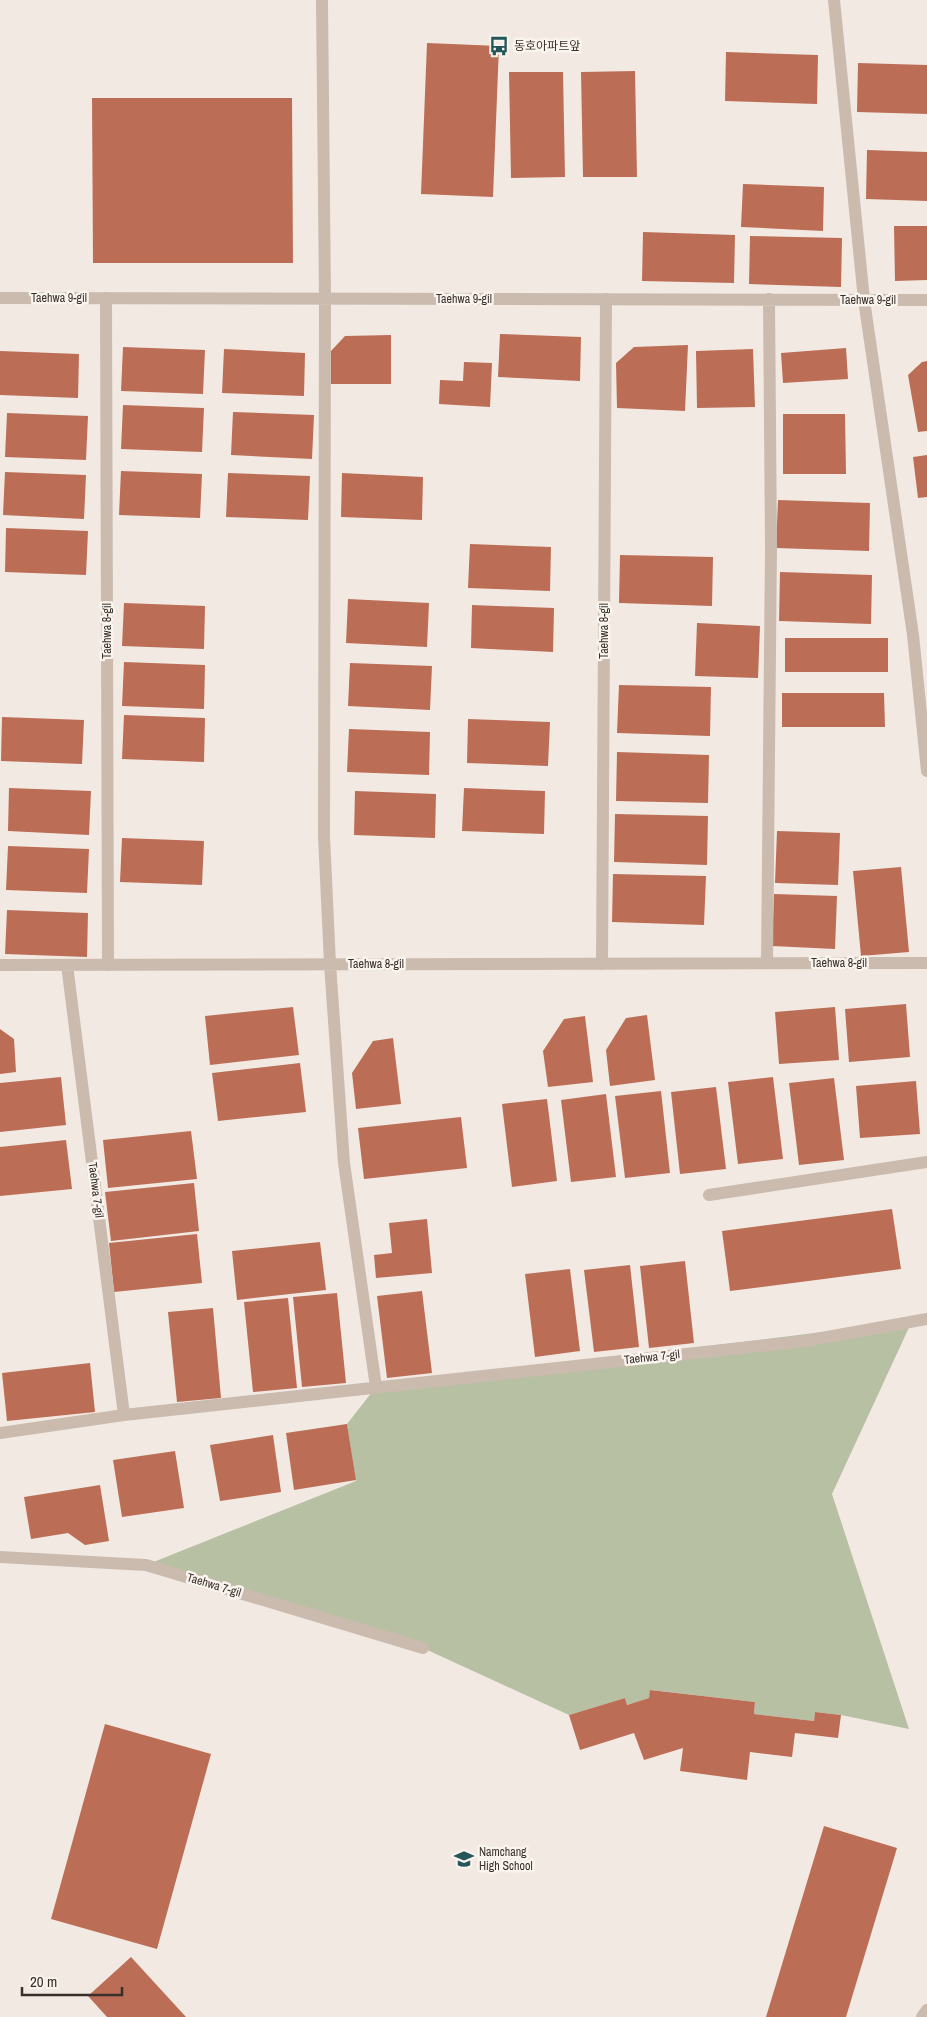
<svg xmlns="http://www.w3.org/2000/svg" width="927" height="2017" viewBox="0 0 927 2017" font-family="'Archivo Narrow','Noto Sans KR',sans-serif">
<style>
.green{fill:#b7c0a3}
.building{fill:#bc6d56}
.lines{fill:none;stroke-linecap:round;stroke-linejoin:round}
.service{stroke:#cabbae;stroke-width:12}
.minor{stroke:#cabbae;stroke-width:12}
.labels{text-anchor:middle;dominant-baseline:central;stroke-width:5;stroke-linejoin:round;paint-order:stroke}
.poi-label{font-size:12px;fill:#39302c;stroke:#faf4ee;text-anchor:start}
.street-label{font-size:12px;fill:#39302c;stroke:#faf4ee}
</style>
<rect width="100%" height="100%" fill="#f2eae2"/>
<path class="green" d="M 912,1321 L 832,1494 L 909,1729 L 841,1715 L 815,1712 L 814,1721 L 754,1714 L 755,1702 L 651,1690 L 649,1698 L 627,1705 L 625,1698 L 569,1715 L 423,1648 L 146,1565 L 356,1481 L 347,1424 L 376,1387 Z"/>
<path class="building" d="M 427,43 L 499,46 L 493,197 L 421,194 Z
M 726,52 L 818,55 L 817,104 L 725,101 Z
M 858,63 L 927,65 L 927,114 L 857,112 Z
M 635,71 L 637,177 L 583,177 L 581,72 Z
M 509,72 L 563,72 L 565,177 L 511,178 Z
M 92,98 L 292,98 L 293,263 L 93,263 Z
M 867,150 L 927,152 L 927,201 L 866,199 Z
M 743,184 L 824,187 L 823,231 L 741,227 Z
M 894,226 L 927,226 L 927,280 L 895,281 Z
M 643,232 L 735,235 L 734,283 L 642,281 Z
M 750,236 L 842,238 L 841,287 L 749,284 Z
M 500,334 L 581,337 L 580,381 L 498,377 Z
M 391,335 L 391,384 L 331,384 L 331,351 L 345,336 Z
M 688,345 L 685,411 L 617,408 L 616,363 L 634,347 Z
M 123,347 L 205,350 L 203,394 L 121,391 Z
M 846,348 L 848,379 L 783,383 L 781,353 Z
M 224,349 L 305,353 L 304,396 L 222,393 Z
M 753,349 L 755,407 L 697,408 L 696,351 Z
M 0,351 L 79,354 L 78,398 L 0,395 Z
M 927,361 L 927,431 L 918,432 L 908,375 L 922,362 Z
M 464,362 L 492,363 L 490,407 L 439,404 L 440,380 L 463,381 Z
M 123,405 L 204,408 L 202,452 L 121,449 Z
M 233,412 L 314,415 L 312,459 L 231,455 Z
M 7,413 L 88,416 L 86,460 L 5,457 Z
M 783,414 L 845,414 L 846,474 L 783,474 Z
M 927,455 L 927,497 L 918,498 L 913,457 Z
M 121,471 L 202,474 L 200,518 L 119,515 Z
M 5,472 L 86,475 L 84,519 L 3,515 Z
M 228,473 L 310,476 L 308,520 L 226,517 Z
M 342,473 L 423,477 L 422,520 L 341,517 Z
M 778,500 L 870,503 L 869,551 L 776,548 Z
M 6,528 L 88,531 L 86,575 L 5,572 Z
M 470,544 L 551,547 L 550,591 L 468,588 Z
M 620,555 L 713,557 L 712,606 L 619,603 Z
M 780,572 L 872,575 L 871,624 L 779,621 Z
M 348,599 L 429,603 L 427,647 L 346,643 Z
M 124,603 L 205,606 L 204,649 L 122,646 Z
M 472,605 L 554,608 L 553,652 L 471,648 Z
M 697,623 L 760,626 L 758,678 L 695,676 Z
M 785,638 L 888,638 L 888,672 L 785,672 Z
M 124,662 L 205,665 L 204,709 L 122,706 Z
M 350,663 L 432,666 L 430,710 L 348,706 Z
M 619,685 L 711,687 L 710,736 L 617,733 Z
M 782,693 L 884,693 L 885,727 L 782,727 Z
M 124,715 L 205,718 L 204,762 L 122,759 Z
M 2,717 L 84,720 L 82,764 L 1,761 Z
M 468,719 L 550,722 L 548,766 L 467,763 Z
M 349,729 L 430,732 L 429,775 L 347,772 Z
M 617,752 L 709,755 L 708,803 L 616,801 Z
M 9,788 L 91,791 L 89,835 L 8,831 Z
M 464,788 L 545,791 L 544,834 L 462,831 Z
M 355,791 L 436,794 L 435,838 L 354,835 Z
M 615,814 L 708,816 L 707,865 L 614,862 Z
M 777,831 L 840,833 L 838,885 L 775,883 Z
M 122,838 L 204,841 L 202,885 L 120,882 Z
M 8,846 L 89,849 L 87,893 L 6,890 Z
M 901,867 L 909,952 L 861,956 L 853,871 Z
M 613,874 L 706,876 L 704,925 L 612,922 Z
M 774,894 L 837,896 L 835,949 L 772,946 Z
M 7,910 L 88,913 L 87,957 L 5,954 Z
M 906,1004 L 910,1057 L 849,1062 L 845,1009 Z
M 293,1007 L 299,1055 L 210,1065 L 205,1016 Z
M 835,1007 L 839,1060 L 779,1064 L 775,1012 Z
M 647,1015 L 655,1080 L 610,1086 L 606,1050 L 626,1018 Z
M 585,1016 L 593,1082 L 548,1087 L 543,1051 L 564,1019 Z
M 0,1029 L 14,1039 L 16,1072 L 0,1074 Z
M 393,1038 L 401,1104 L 356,1109 L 352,1073 L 373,1041 Z
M 300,1063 L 306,1112 L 218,1121 L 212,1073 Z
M 61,1077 L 66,1125 L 0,1132 L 0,1083 Z
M 773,1077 L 783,1159 L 738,1164 L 728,1082 Z
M 834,1078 L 844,1160 L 799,1165 L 789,1083 Z
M 916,1081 L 920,1134 L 860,1138 L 856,1086 Z
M 716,1087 L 726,1169 L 680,1174 L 671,1092 Z
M 661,1091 L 670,1173 L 625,1178 L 615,1096 Z
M 606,1094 L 616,1177 L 571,1182 L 561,1100 Z
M 547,1099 L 557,1181 L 512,1187 L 502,1104 Z
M 461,1117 L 467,1168 L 364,1179 L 358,1128 Z
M 191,1131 L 197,1179 L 108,1188 L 103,1140 Z
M 66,1140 L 72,1189 L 0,1196 L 0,1147 Z
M 194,1183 L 199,1231 L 111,1241 L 105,1192 Z
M 892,1209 L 901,1269 L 730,1291 L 722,1231 Z
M 427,1219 L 432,1273 L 376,1278 L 374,1255 L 392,1253 L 389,1223 Z
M 197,1234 L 202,1283 L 114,1292 L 109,1243 Z
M 320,1242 L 326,1290 L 237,1300 L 232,1251 Z
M 685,1261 L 694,1343 L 649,1348 L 640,1266 Z
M 630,1265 L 639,1347 L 594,1352 L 584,1270 Z
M 570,1269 L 580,1351 L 535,1357 L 525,1274 Z
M 422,1291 L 432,1373 L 387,1378 L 377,1296 Z
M 337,1293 L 346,1383 L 302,1387 L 293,1297 Z
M 288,1298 L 297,1388 L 253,1392 L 244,1302 Z
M 213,1308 L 221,1398 L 177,1402 L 168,1312 Z
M 90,1363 L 95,1412 L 7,1421 L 2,1373 Z
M 347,1424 L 356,1480 L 294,1490 L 286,1433 Z
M 273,1435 L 281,1492 L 220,1501 L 210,1445 Z
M 175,1451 L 184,1508 L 122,1517 L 113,1460 Z
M 100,1485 L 109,1541 L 85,1545 L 68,1533 L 31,1539 L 24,1497 Z
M 650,1690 L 755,1702 L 754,1714 L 814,1721 L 815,1712 L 841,1715 L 838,1738 L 795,1733 L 792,1757 L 750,1752 L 747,1780 L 680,1771 L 683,1748 L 644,1760 L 634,1733 L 580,1750 L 569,1715 L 625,1698 L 627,1705 L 649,1698 Z
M 105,1724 L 211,1754 L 157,1949 L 51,1919 Z
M 824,1826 L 897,1848 L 846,2017 L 766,2017 Z
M 131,1957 L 186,2017 L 107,2017 L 88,1996 Z"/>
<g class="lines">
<path class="service" d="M 834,0 L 864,300 L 913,635 L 927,771
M 106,298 L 108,965
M 602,964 L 606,299
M 0,1557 L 146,1565 L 423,1648"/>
<path class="minor" d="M 322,0 L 325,298 L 324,836 L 330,964 L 344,1163 L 376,1387
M 0,298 L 927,300
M 767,963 L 771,547 L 769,299
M 0,965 L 927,963
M 67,965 L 124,1415
M 709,1195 L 927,1162
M 0,1433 L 124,1415 L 805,1341 L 927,1319
M 922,2017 L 927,2010"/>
</g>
<defs>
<symbol id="bus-bare" viewBox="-9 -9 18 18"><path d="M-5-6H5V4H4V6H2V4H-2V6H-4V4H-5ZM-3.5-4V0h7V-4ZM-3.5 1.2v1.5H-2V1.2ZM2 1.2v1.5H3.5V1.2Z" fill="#245558" stroke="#faf4ee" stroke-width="2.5" paint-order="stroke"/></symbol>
<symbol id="school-bare" viewBox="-9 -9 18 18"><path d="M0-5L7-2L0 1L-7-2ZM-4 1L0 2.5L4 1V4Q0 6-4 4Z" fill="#245558" stroke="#faf4ee" stroke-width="2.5" paint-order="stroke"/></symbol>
</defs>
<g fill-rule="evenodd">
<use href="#bus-bare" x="485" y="32" width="28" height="28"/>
<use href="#school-bare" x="450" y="1845" width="28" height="28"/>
</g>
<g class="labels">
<g class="poi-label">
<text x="514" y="46">동호아파트앞</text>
<text x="479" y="1852">Namchang<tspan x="479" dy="14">High School</tspan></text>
</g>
<g class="street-label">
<text x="59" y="298">Taehwa 9-gil</text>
<text x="464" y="299">Taehwa 9-gil</text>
<text x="868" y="300">Taehwa 9-gil</text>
<text transform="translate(107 631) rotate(-90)">Taehwa 8-gil</text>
<text transform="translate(604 631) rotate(-90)">Taehwa 8-gil</text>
<text x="839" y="963">Taehwa 8-gil</text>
<text x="376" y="964">Taehwa 8-gil</text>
<text transform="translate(96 1190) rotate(83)">Taehwa 7-gil</text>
<text transform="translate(652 1357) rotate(-6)">Taehwa 7-gil</text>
<text transform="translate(214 1585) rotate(17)">Taehwa 7-gil</text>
</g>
</g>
<path d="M22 1987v8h100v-8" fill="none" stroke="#39302c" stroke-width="2.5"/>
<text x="30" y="1987" font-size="15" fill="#39302c" stroke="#faf4ee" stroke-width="4" paint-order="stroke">20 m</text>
</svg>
